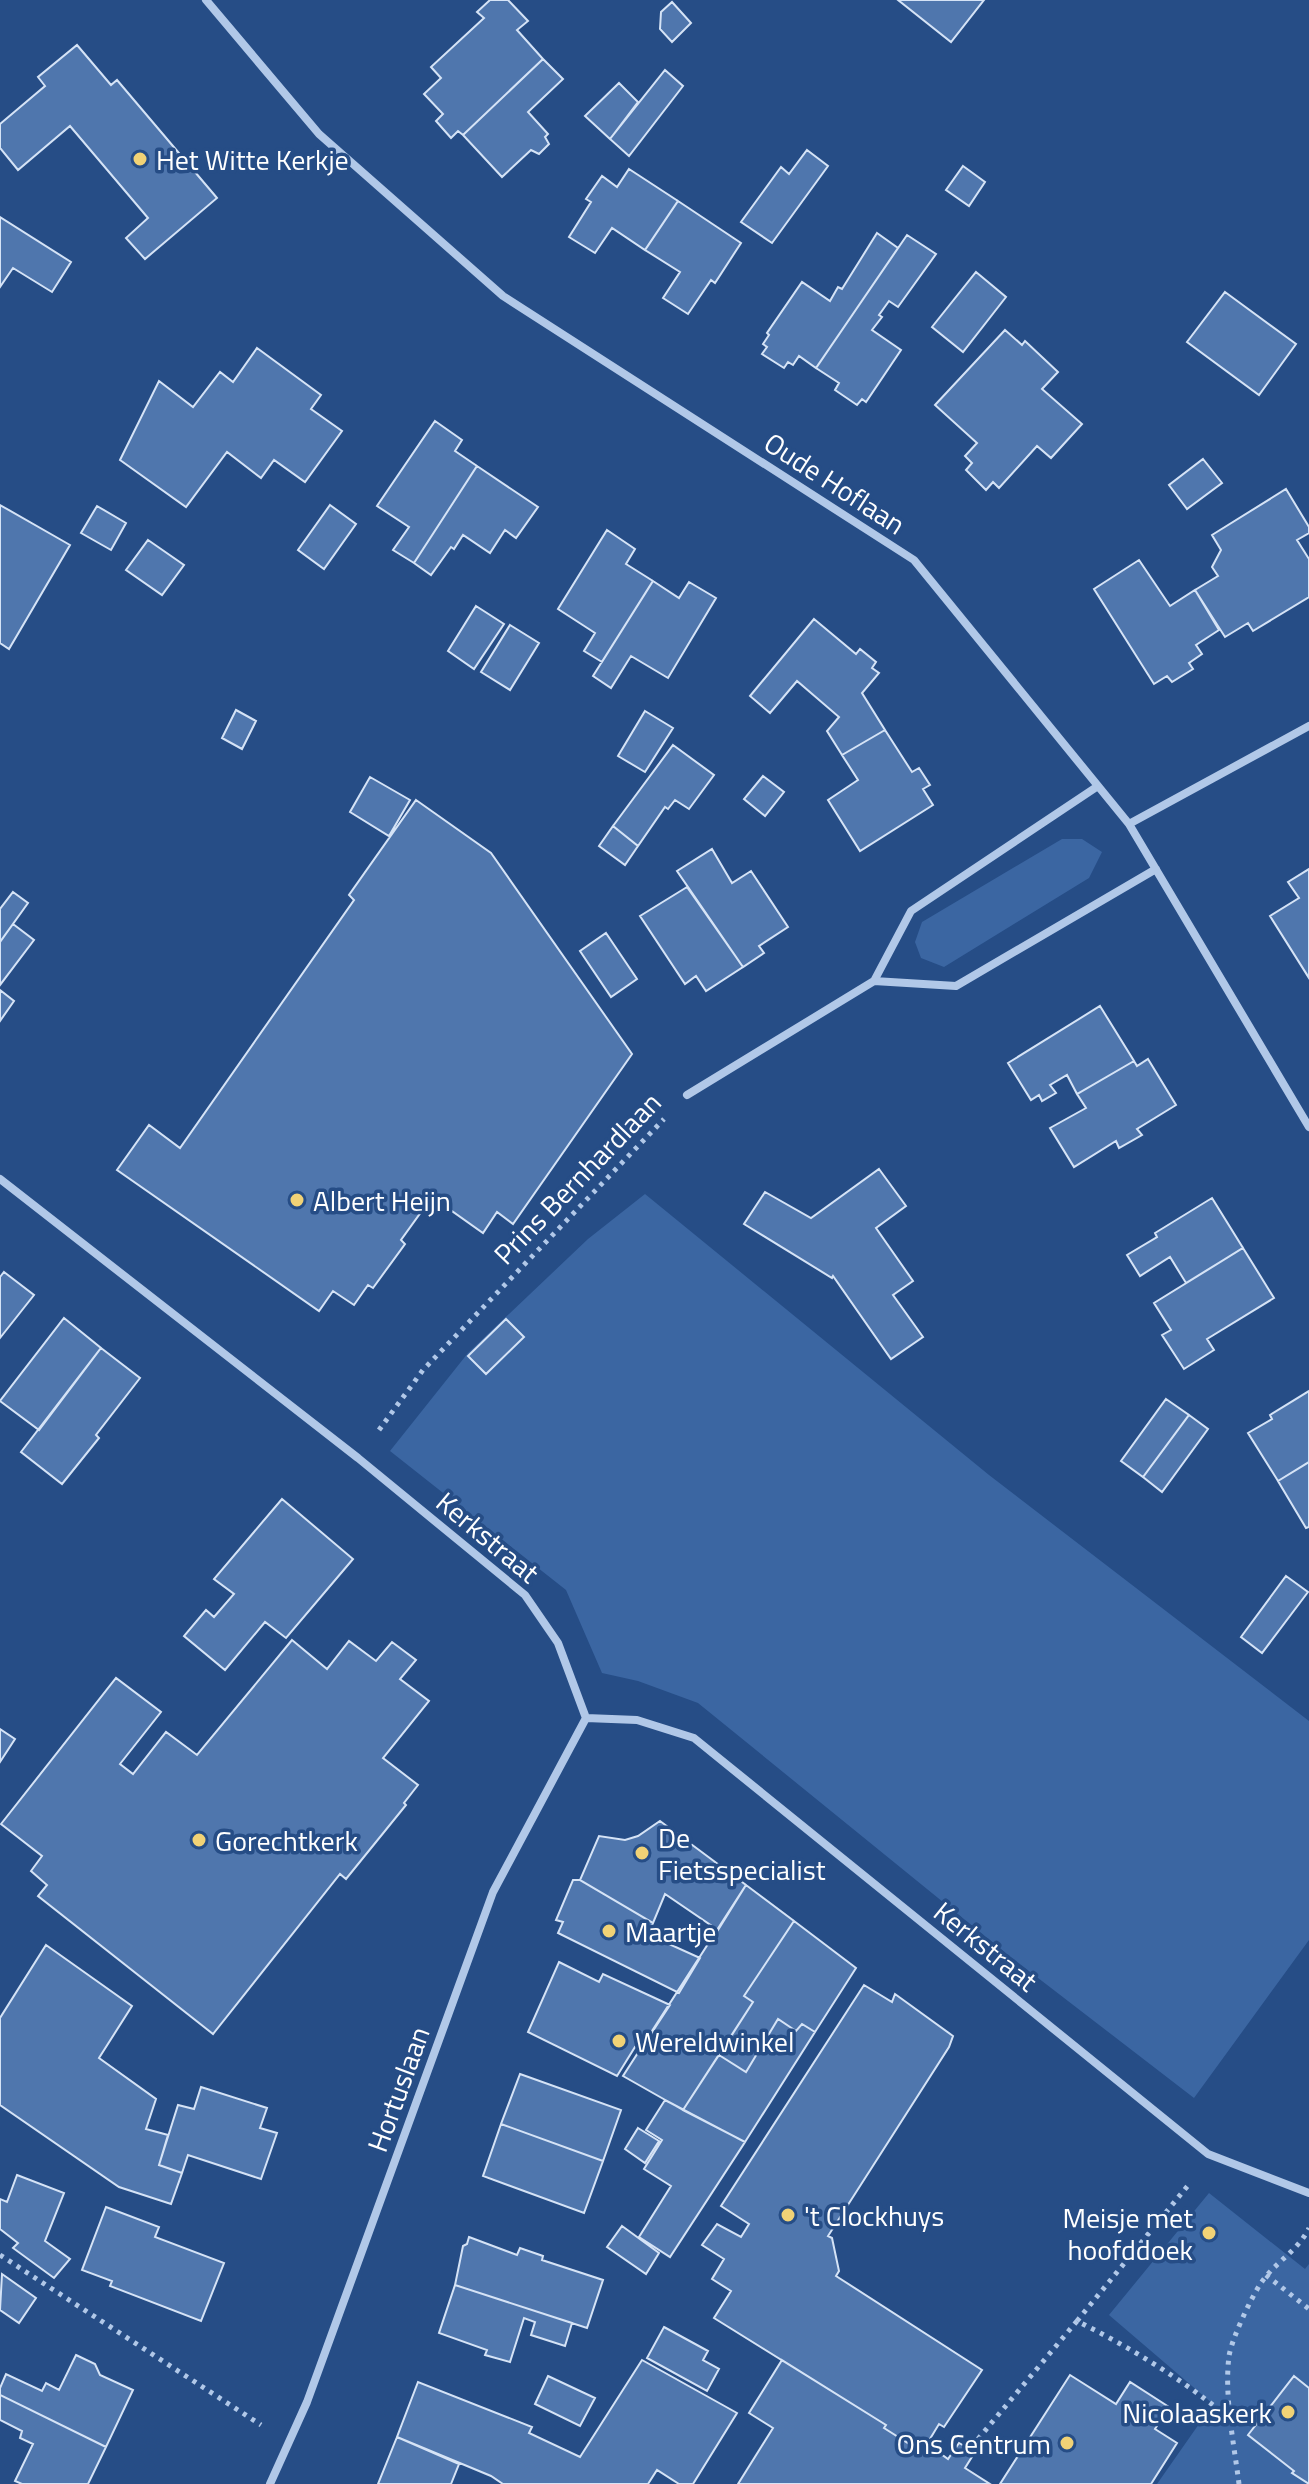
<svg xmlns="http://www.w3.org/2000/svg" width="1309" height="2484" viewBox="0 0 1309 2484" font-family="'Titillium Web',sans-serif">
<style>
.green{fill:#3b66a2}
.building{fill:#4f76ad;stroke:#d5e3f6;stroke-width:2}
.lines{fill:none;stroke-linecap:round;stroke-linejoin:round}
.path{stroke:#b1c8e8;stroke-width:5;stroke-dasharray:4 6;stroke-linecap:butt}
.street{stroke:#b1c8e8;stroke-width:8}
.poi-dot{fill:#f1d276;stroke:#264d86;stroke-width:3}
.labels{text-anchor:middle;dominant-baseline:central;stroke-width:7;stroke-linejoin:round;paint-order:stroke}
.poi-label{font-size:28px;fill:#fff;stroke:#264d86;text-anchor:start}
.street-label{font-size:28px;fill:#fff;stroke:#264d86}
</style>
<rect width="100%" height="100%" fill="#264d86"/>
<path class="green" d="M 1062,839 L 1082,839 L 1102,852 L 1089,878 L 944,967 L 921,958 L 915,942 L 922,922 Z
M 645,1194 L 989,1475 L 1309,1721 L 1309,1940 L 1194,2098 L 1007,1954 L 698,1703 L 638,1681 L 602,1673 L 566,1590 L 390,1451 L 468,1353 L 588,1239 Z
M 1209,2193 L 1305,2269 L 1309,2264 L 1309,2484 L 1157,2484 L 1213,2404 L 1109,2315 Z"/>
<path class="building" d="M 490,0 L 508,0 L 528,21 L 517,30 L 543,59 L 463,135 L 458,131 L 451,138 L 436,121 L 443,114 L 424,94 L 441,78 L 431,67 L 484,18 L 477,12 Z
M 898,0 L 984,0 L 951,42 Z
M 672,2 L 691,23 L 672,42 L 660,29 L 661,12 Z
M 77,45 L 111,85 L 117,80 L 217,198 L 145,259 L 126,238 L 148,218 L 70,126 L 18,170 L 0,148 L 0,124 L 45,86 L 38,77 Z
M 543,59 L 563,79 L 528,112 L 548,134 L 545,137 L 549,144 L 539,154 L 531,150 L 502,177 L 463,135 Z
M 665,70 L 683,86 L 629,156 L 610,139 Z
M 619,83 L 638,102 L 610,139 L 585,116 Z
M 807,150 L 828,166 L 772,243 L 741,222 L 781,167 L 789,174 Z
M 963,166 L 985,182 L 969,206 L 946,190 Z
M 629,169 L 678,201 L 645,250 L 612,228 L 595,253 L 569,237 L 591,202 L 586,199 L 602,176 L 617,187 Z
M 678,201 L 741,243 L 715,283 L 711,280 L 688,314 L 663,298 L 680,272 L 645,250 Z
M 0,217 L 71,262 L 52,292 L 13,268 L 0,287 Z
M 877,233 L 898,248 L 816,368 L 799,356 L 793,365 L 788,362 L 784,368 L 762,354 L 767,347 L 763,344 L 769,335 L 767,333 L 802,282 L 830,301 L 838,287 L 842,289 Z
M 907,235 L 936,254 L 898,307 L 889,301 L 879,315 L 882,317 L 872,330 L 901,350 L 866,402 L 862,399 L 857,405 L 835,390 L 839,383 L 816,368 Z
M 976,272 L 1006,297 L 963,352 L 932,327 Z
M 1225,292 L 1296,344 L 1259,395 L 1187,342 Z
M 1005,330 L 1022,345 L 1025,341 L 1058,372 L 1042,389 L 1082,424 L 1051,458 L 1037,446 L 999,488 L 993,482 L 986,490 L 966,470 L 972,463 L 965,456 L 977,443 L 935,405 Z
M 257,348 L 321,395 L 311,409 L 342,431 L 305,482 L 274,460 L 261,478 L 227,452 L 186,507 L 120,460 L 159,381 L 193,407 L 220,372 L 233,382 Z
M 435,421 L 462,440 L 455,451 L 477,466 L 414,563 L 393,550 L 409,527 L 377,506 Z
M 1203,459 L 1222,483 L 1187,509 L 1169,485 Z
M 477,466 L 538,507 L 516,538 L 505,530 L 490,553 L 463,535 L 454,549 L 451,547 L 431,575 L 414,563 Z
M 1286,489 L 1309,527 L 1309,533 L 1297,540 L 1309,559 L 1309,597 L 1253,631 L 1248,623 L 1225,637 L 1195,590 L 1218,576 L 1212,567 L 1221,550 L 1212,535 Z
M 0,505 L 70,545 L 9,649 L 0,643 Z
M 330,505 L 356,524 L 324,569 L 298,550 Z
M 97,506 L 126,523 L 111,550 L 81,533 Z
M 607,530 L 635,549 L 626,564 L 653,581 L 602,662 L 584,651 L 595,633 L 558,609 Z
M 148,540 L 184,565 L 162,595 L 126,570 Z
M 1139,560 L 1170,606 L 1195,590 L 1219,630 L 1196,645 L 1202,654 L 1189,663 L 1193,669 L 1172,682 L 1167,676 L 1154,684 L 1094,589 Z
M 653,581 L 679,598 L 689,582 L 716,598 L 668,678 L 631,656 L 611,688 L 593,676 Z
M 476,606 L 504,624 L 474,669 L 448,651 Z
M 814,619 L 856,654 L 860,649 L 876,662 L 872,668 L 879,673 L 862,693 L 885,730 L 842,755 L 827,731 L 839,717 L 797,681 L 770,713 L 750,696 Z
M 510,625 L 539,643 L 510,690 L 481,672 Z
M 236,710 L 256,721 L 242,749 L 222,738 Z
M 645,711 L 673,728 L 645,772 L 618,756 Z
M 885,730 L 912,772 L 919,768 L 930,785 L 923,789 L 933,805 L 860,851 L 828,800 L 858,780 L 842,755 Z
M 673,745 L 714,775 L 689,809 L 675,800 L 668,809 L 665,807 L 638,846 L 613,826 Z
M 763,776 L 784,792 L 765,816 L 744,799 Z
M 370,777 L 410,800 L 389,836 L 350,812 Z
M 416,800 L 491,853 L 632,1054 L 513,1224 L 497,1212 L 483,1233 L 432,1197 L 401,1240 L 405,1244 L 373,1288 L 368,1285 L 354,1305 L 333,1291 L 319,1311 L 117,1170 L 149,1125 L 180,1148 L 354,900 L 349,895 Z
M 613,826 L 638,846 L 625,865 L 599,846 Z
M 712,849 L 732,883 L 751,871 L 788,927 L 759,946 L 764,953 L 743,967 L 677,871 Z
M 1309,869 L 1309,978 L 1270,916 L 1299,898 L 1288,882 Z
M 687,887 L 743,967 L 706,991 L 696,976 L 685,984 L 640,916 Z
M 13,892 L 28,903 L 0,942 L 0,909 Z
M 13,924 L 34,940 L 0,985 L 0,942 Z
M 606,933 L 637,979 L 611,997 L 580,951 Z
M 0,990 L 14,1001 L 0,1021 Z
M 1100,1006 L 1134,1061 L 1077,1094 L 1067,1075 L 1050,1085 L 1056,1093 L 1042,1101 L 1039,1095 L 1031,1100 L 1008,1063 Z
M 1148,1059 L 1176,1105 L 1137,1129 L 1142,1135 L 1119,1148 L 1116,1141 L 1074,1167 L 1050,1128 L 1086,1108 L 1077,1094 L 1134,1061 L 1137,1066 Z
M 879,1169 L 906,1206 L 876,1228 L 913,1281 L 893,1295 L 923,1337 L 891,1359 L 833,1276 L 832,1278 L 744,1224 L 765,1192 L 811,1218 Z
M 1212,1198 L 1243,1248 L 1186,1283 L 1170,1257 L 1140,1276 L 1127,1255 L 1157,1237 L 1155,1233 Z
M 1243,1248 L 1274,1298 L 1207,1339 L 1214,1350 L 1184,1369 L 1162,1335 L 1171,1330 L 1154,1303 Z
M 4,1272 L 34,1295 L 0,1338 L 0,1277 Z
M 64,1318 L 101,1348 L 39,1430 L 0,1401 Z
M 506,1319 L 524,1337 L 486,1374 L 468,1356 Z
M 101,1348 L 140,1378 L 96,1435 L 99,1438 L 62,1484 L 21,1452 Z
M 1309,1391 L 1309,1462 L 1278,1481 L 1248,1433 L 1272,1419 L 1270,1415 Z
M 1166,1399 L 1189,1415 L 1143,1477 L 1121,1461 Z
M 1189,1415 L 1208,1429 L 1162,1492 L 1143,1477 Z
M 1309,1462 L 1309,1527 L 1306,1528 L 1278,1481 Z
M 282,1499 L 353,1559 L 286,1638 L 265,1622 L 225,1670 L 184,1636 L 206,1610 L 214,1617 L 234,1594 L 214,1579 Z
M 1286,1576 L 1308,1592 L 1262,1653 L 1241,1637 Z
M 292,1640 L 327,1669 L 349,1641 L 376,1661 L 392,1642 L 416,1660 L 400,1679 L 429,1701 L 383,1758 L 418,1785 L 404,1803 L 406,1805 L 346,1879 L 340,1874 L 213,2034 L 38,1896 L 47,1885 L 31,1871 L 42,1856 L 1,1824 L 116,1678 L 161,1712 L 120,1764 L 133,1774 L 166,1732 L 197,1755 Z
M 0,1729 L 15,1739 L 0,1762 Z
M 660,1821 L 746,1885 L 718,1930 L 665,1894 L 653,1923 L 580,1880 L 599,1836 L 625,1840 L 638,1836 Z
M 573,1880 L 580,1880 L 653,1923 L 649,1935 L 700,1958 L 679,1993 L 558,1933 L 563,1922 L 556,1920 Z
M 746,1885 L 794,1921 L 744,1996 L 753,2002 L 683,2110 L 623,2076 Z
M 794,1921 L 856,1968 L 815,2032 L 802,2024 L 796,2031 L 778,2019 L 746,2072 L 719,2055 L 753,2002 L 744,1996 Z
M 46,1945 L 132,2006 L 99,2058 L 156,2099 L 146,2129 L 168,2135 L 159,2165 L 182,2173 L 171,2204 L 119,2187 L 0,2105 L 0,2018 Z
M 559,1962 L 599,1982 L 603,1974 L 670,2005 L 641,2049 L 635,2047 L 617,2076 L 528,2032 Z
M 864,1985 L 892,2002 L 895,1994 L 953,2036 L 949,2047 L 828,2236 L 832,2238 L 839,2271 L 836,2276 L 982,2370 L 944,2427 L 939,2424 L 922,2452 L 884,2428 L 886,2425 L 714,2318 L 731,2291 L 712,2279 L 724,2259 L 702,2245 L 717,2224 L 741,2237 L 749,2224 L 721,2206 Z
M 778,2019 L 796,2031 L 802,2024 L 815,2032 L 745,2142 L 683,2110 L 719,2055 L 746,2072 Z
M 520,2074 L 621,2110 L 603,2161 L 501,2124 Z
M 201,2087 L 267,2108 L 260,2128 L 277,2133 L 261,2179 L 188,2155 L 182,2173 L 159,2165 L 178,2105 L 194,2109 Z
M 665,2100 L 745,2142 L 670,2257 L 639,2237 L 671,2186 L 644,2169 L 662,2140 L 646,2130 Z
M 501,2124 L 603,2161 L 584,2213 L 483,2176 Z
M 638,2128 L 659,2141 L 645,2163 L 625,2149 Z
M 17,2175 L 64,2193 L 45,2241 L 70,2259 L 54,2278 L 13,2248 L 18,2243 L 0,2229 L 0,2199 L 7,2202 Z
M 106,2207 L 159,2227 L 155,2237 L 224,2263 L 201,2321 L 110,2286 L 112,2281 L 82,2270 Z
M 622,2226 L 659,2253 L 646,2274 L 607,2247 Z
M 469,2237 L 517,2255 L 520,2248 L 543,2256 L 542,2260 L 603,2280 L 587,2328 L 455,2285 L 463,2246 L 467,2244 Z
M 2,2274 L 36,2298 L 19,2323 L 0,2310 Z
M 455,2285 L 572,2323 L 565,2346 L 531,2335 L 535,2322 L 524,2318 L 510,2362 L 485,2355 L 487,2350 L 439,2333 Z
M 664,2327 L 708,2351 L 703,2360 L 719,2369 L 707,2391 L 647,2358 Z
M 76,2355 L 95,2364 L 100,2375 L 133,2390 L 106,2447 L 0,2395 L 0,2388 L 6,2374 L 42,2391 L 46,2383 L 59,2390 Z
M 642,2360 L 737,2413 L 693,2484 L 679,2484 L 657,2470 L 648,2484 L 503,2484 L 491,2476 L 397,2437 L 418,2382 L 532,2427 L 529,2433 L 580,2457 Z
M 782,2360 L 886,2425 L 884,2428 L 922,2452 L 927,2444 L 948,2459 L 959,2443 L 975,2452 L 965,2468 L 990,2484 L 738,2484 L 773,2428 L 749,2413 Z
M 1070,2375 L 1116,2404 L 1130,2382 L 1169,2407 L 1155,2429 L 1177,2443 L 1151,2484 L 1000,2484 Z
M 548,2376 L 595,2398 L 580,2426 L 535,2404 Z
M 1294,2376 L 1309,2388 L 1309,2484 L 1292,2473 L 1294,2471 L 1248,2435 Z
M 0,2395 L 106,2447 L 88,2484 L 22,2484 L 15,2481 L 33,2444 L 20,2438 L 22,2431 L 0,2420 Z
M 397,2437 L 459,2464 L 451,2484 L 378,2484 Z"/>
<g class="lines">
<path class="path" d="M 379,1430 L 423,1370 L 664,1119
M 0,2255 L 261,2425
M 1266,2275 L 1309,2309
M 1077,2321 L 1190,2183
M 978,2439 L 1077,2321 C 1131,2348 1184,2380 1230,2419
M 1239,2484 C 1234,2444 1224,2396 1229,2356 C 1232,2338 1251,2298 1261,2283 C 1275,2262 1298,2251 1309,2228"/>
<path class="street" d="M 206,0 L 319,134 L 503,296 L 914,560 L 1129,824 L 1309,1127
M 1129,824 L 1309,726
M 874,981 L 956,986 L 1156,869
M 687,1095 L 874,981 L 911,911 L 1098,786
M 0,1179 L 358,1458 L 525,1595 L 558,1643 L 586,1718
M 586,1718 L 637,1720 L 694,1738 L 1208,2154 L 1309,2193
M 270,2484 L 307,2402 L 493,1892 L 586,1718"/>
</g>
<g class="poi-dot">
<circle cx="140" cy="159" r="8"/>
<circle cx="297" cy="1200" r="8"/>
<circle cx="199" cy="1840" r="8"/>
<circle cx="642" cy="1853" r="8"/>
<circle cx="609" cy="1931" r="8"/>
<circle cx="619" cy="2041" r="8"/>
<circle cx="788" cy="2215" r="8"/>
<circle cx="1209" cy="2233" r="8"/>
<circle cx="1288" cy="2412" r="8"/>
<circle cx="1067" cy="2443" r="8"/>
</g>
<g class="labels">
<g class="poi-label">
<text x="156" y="159">Het Witte Kerkje</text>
<text x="313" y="1200">Albert Heijn</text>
<text x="658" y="1837">De<tspan x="658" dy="32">Fietsspecialist</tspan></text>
<text x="215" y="1840">Gorechtkerk</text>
<text x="625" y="1931">Maartje</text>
<text x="635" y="2041">Wereldwinkel</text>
<text x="804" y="2215">'t Clockhuys</text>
<text x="1193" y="2217" text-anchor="end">Meisje met<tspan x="1193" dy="32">hoofddoek</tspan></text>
<text x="1272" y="2412" text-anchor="end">Nicolaaskerk</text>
<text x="1051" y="2443" text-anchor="end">Ons Centrum</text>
</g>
<g class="street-label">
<text transform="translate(835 483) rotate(33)">Oude Hoflaan</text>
<text transform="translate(577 1178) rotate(-46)">Prins Bernhardlaan</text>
<text transform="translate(488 1537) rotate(40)">Kerkstraat</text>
<text transform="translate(986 1946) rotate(39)">Kerkstraat</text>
<text transform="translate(398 2089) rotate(-70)">Hortuslaan</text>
</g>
</g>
</svg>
